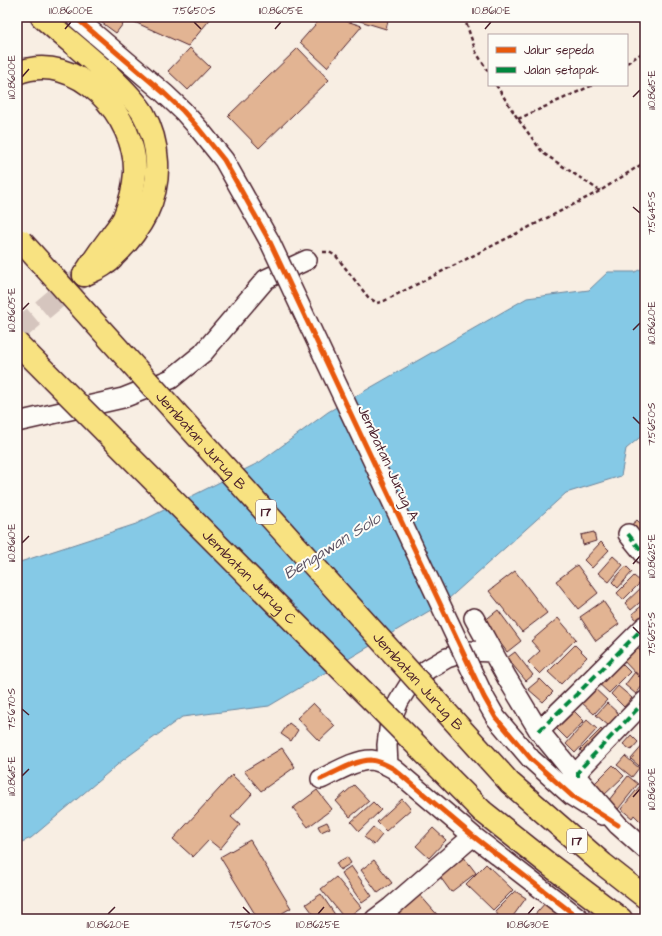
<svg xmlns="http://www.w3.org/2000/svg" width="662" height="936" viewBox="0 0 662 936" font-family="'Architects Daughter',sans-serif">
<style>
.water{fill:#85c9e6;stroke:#6d859b}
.building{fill:#e2b493;stroke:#4a1f2b}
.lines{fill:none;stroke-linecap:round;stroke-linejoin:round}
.major-tunnel{stroke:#d5c5be;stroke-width:22;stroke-dasharray:22 11;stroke-linecap:butt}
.minor-casing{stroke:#4a1f2b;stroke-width:22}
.major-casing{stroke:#4a1f2b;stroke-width:25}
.highway-casing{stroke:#4a1f2b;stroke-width:25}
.path{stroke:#4a1f2b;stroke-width:2.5;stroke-dasharray:4 3;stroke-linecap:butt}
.minor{stroke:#fdfcf7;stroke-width:19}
.major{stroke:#f8e281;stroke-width:22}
.highway{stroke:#f8e281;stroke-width:22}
.minor-bridge-casing{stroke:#4a1f2b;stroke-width:22;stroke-linecap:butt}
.highway-bridge-casing{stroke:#4a1f2b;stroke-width:25;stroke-linecap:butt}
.minor-bridge{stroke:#fdfcf7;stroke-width:19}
.highway-bridge{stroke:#f8e281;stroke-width:22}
.quiet{stroke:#00873e;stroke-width:4;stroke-dasharray:8 4;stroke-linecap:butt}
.cycleway-casing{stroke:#fdfcf7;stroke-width:8}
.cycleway{stroke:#e8590c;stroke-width:5}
.ticks{fill:none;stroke:#4a1f2b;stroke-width:1.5}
.labels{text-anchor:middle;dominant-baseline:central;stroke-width:4;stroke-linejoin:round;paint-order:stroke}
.shield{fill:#fdfcf7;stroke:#806168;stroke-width:1}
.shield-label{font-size:14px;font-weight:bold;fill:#4a1f2b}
.street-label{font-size:15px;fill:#4a1f2b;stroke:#fdfcf7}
.water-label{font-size:16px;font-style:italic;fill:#5c5263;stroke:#fdfcf7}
.neatline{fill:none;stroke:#4a1f2b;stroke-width:1.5}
.ticks-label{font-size:10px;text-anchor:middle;fill:#4a1f2b}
</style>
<rect width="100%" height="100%" fill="#f8eee3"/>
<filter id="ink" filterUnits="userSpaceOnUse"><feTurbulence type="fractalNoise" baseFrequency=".025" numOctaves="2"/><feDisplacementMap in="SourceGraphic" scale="8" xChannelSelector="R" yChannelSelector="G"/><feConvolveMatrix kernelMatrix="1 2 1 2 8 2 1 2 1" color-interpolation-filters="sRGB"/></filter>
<g filter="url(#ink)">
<path class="water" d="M 645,267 L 645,433 L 626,449 L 621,476 L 566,493 L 446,601 L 269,706 L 182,717 L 123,760 L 31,838 L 17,844 L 17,563 L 136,524 L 260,462 L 328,412 L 527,298 L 589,290 L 608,272 L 635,272 Z"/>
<path class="building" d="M 94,17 L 121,17 L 126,20 L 116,33 Z
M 132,17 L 212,17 L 188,46 L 130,20 Z
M 322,17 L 334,17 L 362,26 L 327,67 L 300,42 Z
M 347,17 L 389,17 L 386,29 Z
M 190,48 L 210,67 L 188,90 L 168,71 Z
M 298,48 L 329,80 L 259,148 L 228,116 Z
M 637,520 L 645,528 L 645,545 L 629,527 Z
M 594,532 L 596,541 L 583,545 L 581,535 Z
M 601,542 L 609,550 L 592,568 L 584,560 Z
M 613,556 L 623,565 L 609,582 L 598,573 Z
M 577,565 L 598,593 L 578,609 L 556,581 Z
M 626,566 L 632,572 L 618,588 L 612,582 Z
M 515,571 L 547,613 L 522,632 L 489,591 Z
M 634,576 L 641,582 L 623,600 L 617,593 Z
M 642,587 L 645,590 L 645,598 L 631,610 L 625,603 Z
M 603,601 L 619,624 L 596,641 L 580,617 Z
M 645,603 L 645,616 L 638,622 L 632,614 Z
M 498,610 L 521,641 L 507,652 L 484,621 Z
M 558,618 L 576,639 L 540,674 L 528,662 L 540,651 L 531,641 Z
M 575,645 L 587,657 L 561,684 L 548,672 Z
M 635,645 L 645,656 L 645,672 L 639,677 L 621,658 Z
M 515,652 L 533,675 L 526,681 L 507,658 Z
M 618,660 L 630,672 L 609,693 L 596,681 Z
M 635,672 L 645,680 L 645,682 L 636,694 L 625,685 Z
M 540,679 L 553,692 L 543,702 L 528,689 Z
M 618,686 L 632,698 L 624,707 L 611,694 Z
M 593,687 L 607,700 L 594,714 L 580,701 Z
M 313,703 L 335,726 L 319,741 L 297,718 Z
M 607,703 L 619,714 L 609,726 L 596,715 Z
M 570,707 L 584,721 L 567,739 L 553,725 Z
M 587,720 L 597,729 L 575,753 L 566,744 Z
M 289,723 L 298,730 L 291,741 L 281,734 Z
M 601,729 L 608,737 L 587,758 L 580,750 Z
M 631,735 L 638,742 L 631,750 L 623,744 Z
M 645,743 L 645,758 L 639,766 L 631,759 Z
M 282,748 L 295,767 L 261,791 L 244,771 Z
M 625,756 L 639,768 L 632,777 L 617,765 Z
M 613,765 L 624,776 L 601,798 L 591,787 Z
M 232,775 L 252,794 L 231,817 L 240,825 L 220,849 L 209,840 L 193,857 L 173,839 Z
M 628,776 L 638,784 L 615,813 L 605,805 Z
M 645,780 L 645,818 L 641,822 L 634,815 L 632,818 L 621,809 Z
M 354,785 L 369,801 L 350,817 L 336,801 Z
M 317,790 L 332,809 L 308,827 L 293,808 Z
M 402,799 L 411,809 L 386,831 L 377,822 Z
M 373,802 L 381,810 L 359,831 L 351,822 Z
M 327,822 L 330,828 L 321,832 L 318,826 Z
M 373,827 L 382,835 L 374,845 L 364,837 Z
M 433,828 L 446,840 L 429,858 L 416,846 Z
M 250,840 L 291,908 L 272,919 L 258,919 L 220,857 Z
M 463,856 L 476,873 L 451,892 L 438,874 Z
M 347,857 L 351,863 L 340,870 L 336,863 Z
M 374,860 L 392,883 L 378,893 L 361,870 Z
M 486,864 L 513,890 L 493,910 L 466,884 Z
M 351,866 L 372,896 L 362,903 L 341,873 Z
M 336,877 L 361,907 L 346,919 L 345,919 L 321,889 Z
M 515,891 L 526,898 L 511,919 L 495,919 L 498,915 L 495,911 Z
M 321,894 L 338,919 L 317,919 L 306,904 Z
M 419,894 L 441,919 L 399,919 L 395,914 Z
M 546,902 L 565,919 L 531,919 Z
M 298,913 L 302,919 L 290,919 Z"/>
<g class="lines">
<path class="major-tunnel" d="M 17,331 L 84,275"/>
<defs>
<path id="minor" d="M 75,17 L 164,93 L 183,111 L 199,129 L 224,160 L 269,240
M 17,422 L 123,398 L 171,379 L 203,353 L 266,279 L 307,260
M 628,534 L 645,555
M 474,618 L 507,678 L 539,731 L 580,781 L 618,825 L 645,849
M 484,697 L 496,718 L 531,759 L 572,796 L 602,815
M 539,731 L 575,696 L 645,626
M 388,765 L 387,745 L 390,722 L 399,701 L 409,685 L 428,669 L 447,658 L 469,651 L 492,652
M 578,777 L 578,772 L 582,767 L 645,701
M 321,779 C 336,772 355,760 371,760 C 380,761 387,765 394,769 L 473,836 L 580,919
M 375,919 L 391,907 L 473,836"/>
<path id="major" d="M 42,17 C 65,38 90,57 113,79 C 123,89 135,100 143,113 C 160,143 162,181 147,212 C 138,230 128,243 114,256 C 112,259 109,262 105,264 C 99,269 91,271 84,275"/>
<path id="highway" d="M 17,73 C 76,49 137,117 135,173 C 134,186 130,203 125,215 C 123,222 116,229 112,235 C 102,248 93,261 84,275
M 510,783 L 603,864 L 645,897
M 482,811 L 551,866 L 621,919"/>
</defs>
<use href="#minor" class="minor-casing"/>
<use href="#major" class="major-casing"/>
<use href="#highway" class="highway-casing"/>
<path class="path" d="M 464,17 L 476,52 L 489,73
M 627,63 L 645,51
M 496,85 L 518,119 L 543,153 L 600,191
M 518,119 L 593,85
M 323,252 L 329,252 L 336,256 L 368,297 L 377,303 L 384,301 L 600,191 L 645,162"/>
<use href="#minor" class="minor"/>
<use href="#major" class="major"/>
<use href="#highway" class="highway"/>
<defs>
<path id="minor-bridge" d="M 269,240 L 484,697"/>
<g id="highway-bridge">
<path id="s1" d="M 21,241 L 510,783"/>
<path id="s2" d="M 17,343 L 482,811"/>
</g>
</defs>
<use href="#minor-bridge" class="minor-bridge-casing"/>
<use href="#highway-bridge" class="highway-bridge-casing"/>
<use href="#minor-bridge" class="minor-bridge"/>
<use href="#highway-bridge" class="highway-bridge"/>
<path class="quiet" d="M 628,534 L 645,555
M 539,731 L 575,696 L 645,626
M 578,777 L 578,772 L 582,767 L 645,701"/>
<defs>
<path id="cycleway" d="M 75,17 L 164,93 L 183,111 L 199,129 L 224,160 L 269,240 L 484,697 L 496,718 L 531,759 L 572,796 L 618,825
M 321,779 C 336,772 355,760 371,760 C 380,761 387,765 394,769 L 473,836 L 580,919"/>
</defs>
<use href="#cycleway" class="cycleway-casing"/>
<use href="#cycleway" class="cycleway"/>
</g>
</g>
<path class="ticks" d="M 194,22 L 201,29M 65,29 L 71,22M 275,29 L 281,22M 485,29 L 491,22M 22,77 L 29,69M 633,97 L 640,90M 633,207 L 640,213M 22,310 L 29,303M 633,330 L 640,323M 633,417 L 640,424M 22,543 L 29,536M 633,564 L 640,556M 633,627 L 640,634M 22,709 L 29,715M 22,776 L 29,769M 633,797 L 640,789M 243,907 L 250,914M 108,914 L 115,907M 318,914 L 324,907M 528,914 L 534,907"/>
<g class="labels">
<g class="shield">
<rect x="256" y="500" width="20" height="24" rx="3"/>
<rect x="567" y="829" width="20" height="24" rx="3"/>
</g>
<g class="shield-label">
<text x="266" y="512">17</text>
<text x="577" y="841">17</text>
</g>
<g class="street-label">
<text stroke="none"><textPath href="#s1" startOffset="269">Jembatan Jurug B</textPath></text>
<text transform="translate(388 463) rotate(65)">Jembatan Jurug A</text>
<text stroke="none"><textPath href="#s2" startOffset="330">Jembatan Jurug C</textPath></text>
<text stroke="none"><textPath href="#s1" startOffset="593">Jembatan Jurug B</textPath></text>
</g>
<g class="water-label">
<text transform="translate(332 546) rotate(-32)">Bengawan Solo</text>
</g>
</g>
<rect width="662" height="936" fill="none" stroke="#fdfcf7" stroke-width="44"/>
<rect x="488" y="34" width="140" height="52" fill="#fdfcf7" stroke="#b5a4a5"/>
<rect x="496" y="47" width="20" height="6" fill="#e8590c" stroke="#b5a4a5"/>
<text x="524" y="54" font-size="12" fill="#4a1f2b">Jalur sepeda</text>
<rect x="496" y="67" width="20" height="6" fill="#00873e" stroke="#b5a4a5"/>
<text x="524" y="74" font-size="12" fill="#4a1f2b">Jalan setapak</text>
<rect x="22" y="22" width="618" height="892" class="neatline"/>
<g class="ticks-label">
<text x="71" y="14">110.8600°E</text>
<text x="194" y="14">7.5650°S</text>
<text x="281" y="14">110.8605°E</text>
<text x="491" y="14">110.8610°E</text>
<text transform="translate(11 77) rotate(-90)" y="4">110.8600°E</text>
<text transform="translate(651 90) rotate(-90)" y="4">110.8615°E</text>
<text transform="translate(651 213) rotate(-90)" y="4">7.5645°S</text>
<text transform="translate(11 310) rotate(-90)" y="4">110.8605°E</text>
<text transform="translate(651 323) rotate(-90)" y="4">110.8620°E</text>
<text transform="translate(651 424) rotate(-90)" y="4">7.5650°S</text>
<text transform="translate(11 543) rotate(-90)" y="4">110.8610°E</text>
<text transform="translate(651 556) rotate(-90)" y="4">110.8625°E</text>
<text transform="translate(651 634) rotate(-90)" y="4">7.5655°S</text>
<text transform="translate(11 709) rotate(-90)" y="4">7.5670°S</text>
<text transform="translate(11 776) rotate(-90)" y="4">110.8615°E</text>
<text transform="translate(651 789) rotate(-90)" y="4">110.8630°E</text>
<text x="108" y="928">110.8620°E</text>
<text x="250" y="928">7.5670°S</text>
<text x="318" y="928">110.8625°E</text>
<text x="528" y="928">110.8630°E</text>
</g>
</svg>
